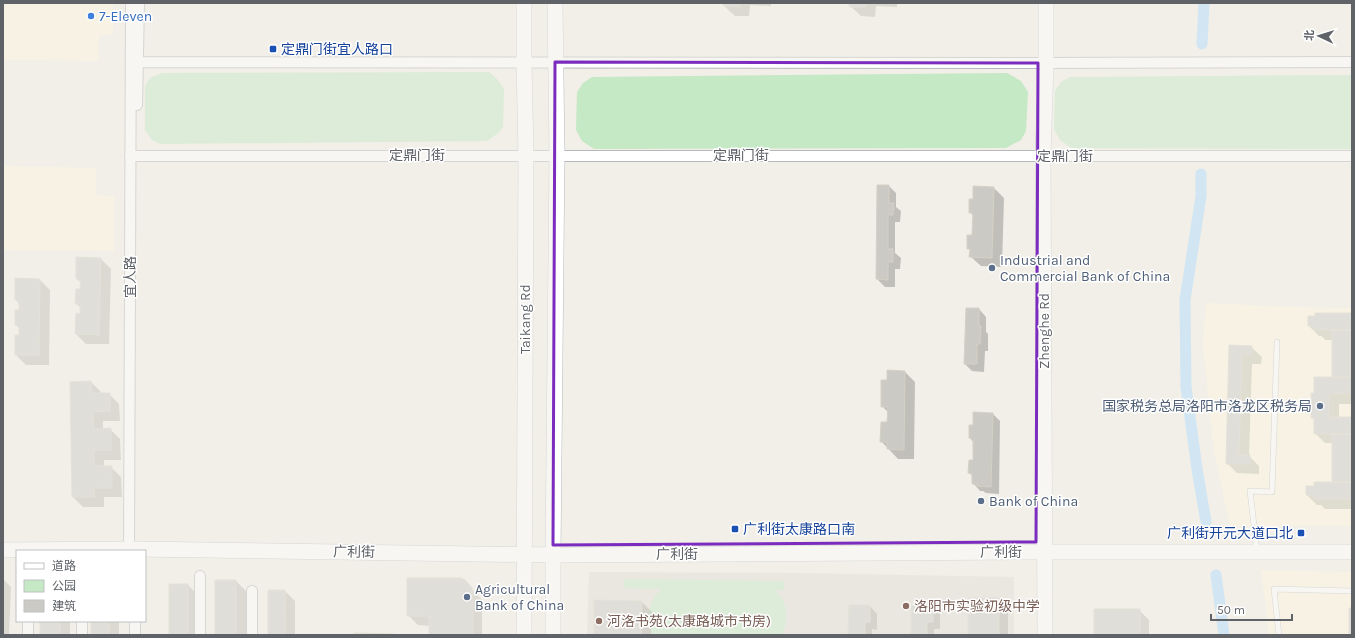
<svg xmlns="http://www.w3.org/2000/svg" width="1355" height="638" viewBox="0 0 1355 638" font-family="Karla,'Noto Sans SC',sans-serif">
<style>
.commercial{fill:#fef7e0}
.education{fill:#e1ded6}
.green{fill:#c5e8c5}
.shadow{fill:#0003}
.lines{fill:none;stroke-linecap:round;stroke-linejoin:round}
.canal{stroke:#aadaff;stroke-width:11}
.building{fill:#cccac5;stroke:#d6d1c6}
.lane-casing{stroke:#b5b8bc;stroke-width:6}
.street-casing{stroke:#b5b8bc;stroke-width:12}
.secondary-casing{stroke:#b6babf;stroke-width:16}
.lane{stroke:#fff;stroke-width:5}
.street{stroke:#fff;stroke-width:10}
.secondary{stroke:#fff;stroke-width:15}
.marked{fill:none;stroke:#7b2cbf;stroke-width:3;stroke-linejoin:round}
.shop-dot{fill:#3f7fe0;stroke:#fff;stroke-width:1.5}
.transit-dot{fill:#1a4fb4;stroke:#fff;stroke-width:1.5}
.service-dot{fill:#5c6f8a;stroke:#fff;stroke-width:1.5}
.education-dot{fill:#8d6e63;stroke:#fff;stroke-width:1.5}
.labels{text-anchor:middle;dominant-baseline:central;stroke-width:3;stroke-linejoin:round;paint-order:stroke}
.shop-label{font-size:14px;fill:#366cbe;stroke:#fff;text-anchor:start}
.transit-label{font-size:14px;fill:#164399;stroke:#fff;text-anchor:start}
.street-label{font-size:14px;fill:#5f6368;stroke:#fff}
.service-label{font-size:14px;fill:#4e5e75;stroke:#fff;text-anchor:start}
.education-label{font-size:14px;fill:#785e54;stroke:#fff;text-anchor:start}
</style>
<rect width="100%" height="100%" fill="#f1efe8"/>
<path class="commercial" d="M 3,3 L 113,3 L 113,35 L 99,35 L 98,61 L 3,60 Z
M 3,166 L 96,168 L 96,195 L 114,196 L 114,251 L 3,250 Z
M 1206,303 L 1297,307 L 1352,308 L 1352,526 L 1230,526 L 1214,452 L 1203,345 Z
M 1261,570 L 1352,572 L 1352,635 L 1269,635 Z"/>
<path class="education" d="M 589,572 L 798,573 L 1014,577 L 1014,635 L 587,635 Z"/>
<path class="green" d="M 489,72 L 497,79 L 504,89 L 503,127 L 498,133 L 487,141 L 160,144 L 152,140 L 145,130 L 145,86 L 150,78 L 162,73 Z
M 1007,73 L 1021,81 L 1028,92 L 1026,131 L 1021,140 L 1006,148 L 594,149 L 582,141 L 576,130 L 577,92 L 583,83 L 592,77 Z
M 1352,75 L 1352,149 L 1072,148 L 1060,140 L 1054,129 L 1055,91 L 1061,82 L 1070,77 Z
M 624,579 L 784,581 L 784,590 L 775,590 C 788,602 789,619 782,635 L 653,635 C 645,618 648,602 661,589 L 624,588 Z"/>
<path class="shadow" d="M 721,3 L 771,3 L 771,6 L 750,5 L 749,16 L 735,16 Z
M 847,3 L 897,3 L 897,7 L 876,6 L 875,17 L 861,16 Z
M 889,186 L 896,193 L 896,207 L 901,211 L 900,222 L 895,222 L 895,253 L 901,258 L 900,269 L 895,269 L 895,287 L 885,287 L 877,279 Z
M 974,187 L 994,188 L 1004,198 L 1002,267 L 981,266 L 970,256 L 971,251 L 968,248 L 973,236 L 974,217 L 970,212 L 974,200 Z
M 101,259 L 111,269 L 109,344 L 86,344 L 76,334 L 81,315 L 81,308 L 76,303 L 81,290 L 82,283 L 77,279 Z
M 16,279 L 40,280 L 50,290 L 49,365 L 26,365 L 16,355 L 20,336 L 20,329 L 16,325 L 20,311 L 20,305 L 16,300 Z
M 979,309 L 986,317 L 986,332 L 988,334 L 988,351 L 985,351 L 984,372 L 972,371 L 965,364 Z
M 1352,314 L 1352,404 L 1339,404 L 1339,418 L 1352,418 L 1352,509 L 1325,509 L 1321,505 L 1317,505 L 1307,495 L 1315,487 L 1333,483 L 1333,443 L 1325,443 L 1315,433 L 1315,421 L 1312,417 L 1315,394 L 1333,378 L 1333,340 L 1325,340 L 1322,336 L 1319,336 L 1309,326 Z
M 1230,346 L 1251,347 L 1262,357 L 1261,364 L 1252,364 L 1249,456 L 1259,466 L 1259,474 L 1237,473 L 1227,463 Z
M 888,371 L 905,372 L 915,382 L 914,459 L 898,459 L 881,441 L 888,423 L 889,413 L 882,406 L 888,381 Z
M 91,382 L 101,392 L 101,394 L 109,394 L 119,404 L 120,421 L 103,421 L 103,430 L 110,429 L 120,439 L 121,460 L 104,460 L 104,467 L 111,467 L 121,477 L 122,497 L 104,497 L 104,507 L 83,507 L 73,497 Z
M 993,414 L 1000,421 L 999,494 L 986,493 L 983,491 L 980,491 L 973,483 L 973,476 L 969,473 L 974,461 L 974,443 L 970,438 L 974,426 Z
M 3,579 L 11,587 L 9,635 L 3,635 Z
M 236,581 L 246,591 L 246,635 L 216,635 Z
M 188,585 L 198,595 L 198,635 L 170,635 Z
M 468,585 L 481,599 L 482,604 L 482,635 L 430,635 L 430,626 L 418,625 L 408,615 Z
M 285,591 L 295,601 L 295,635 L 269,635 Z
M 998,599 L 1008,609 L 1008,635 L 969,635 Z
M 642,602 L 652,612 L 651,635 L 595,635 Z
M 870,606 L 877,614 L 877,630 L 872,629 L 872,635 L 849,635 Z
M 933,606 L 940,613 L 940,629 L 934,629 L 934,635 L 912,635 Z
M 1139,610 L 1149,620 L 1149,635 L 1095,635 Z
M 41,621 L 70,621 L 70,635 L 41,635 Z
M 92,621 L 119,621 L 119,635 L 92,635 Z"/>
<g class="lines">
<path class="canal" d="M 1202,44 L 1204,3
M 1201,174 L 1201,196 L 1185,300 L 1186,387 L 1197,469 L 1206,522
M 1216,575 L 1224,635"/>
</g>
<path class="building" d="M 724,3 L 740,3 L 740,7 L 724,6 Z
M 849,3 L 866,3 L 866,7 L 850,7 Z
M 877,185 L 889,185 L 889,203 L 894,203 L 893,215 L 888,215 L 888,249 L 893,249 L 893,262 L 888,262 L 888,280 L 876,279 Z
M 973,186 L 994,187 L 992,258 L 969,257 L 970,249 L 967,249 L 967,235 L 972,235 L 973,213 L 969,213 L 969,199 L 973,199 Z
M 76,257 L 101,258 L 99,335 L 75,334 L 76,313 L 80,314 L 80,304 L 75,304 L 76,289 L 80,289 L 81,279 L 76,279 Z
M 15,278 L 40,279 L 39,355 L 15,355 L 15,335 L 19,335 L 19,325 L 15,325 L 15,310 L 19,310 L 19,300 L 15,300 Z
M 966,308 L 979,308 L 979,326 L 981,326 L 980,344 L 977,344 L 977,364 L 964,364 Z
M 1315,313 L 1352,313 L 1352,394 L 1329,394 L 1329,417 L 1352,417 L 1352,499 L 1314,499 L 1314,495 L 1306,495 L 1306,486 L 1314,486 L 1314,482 L 1351,482 L 1351,434 L 1314,434 L 1314,418 L 1311,418 L 1311,393 L 1314,393 L 1314,377 L 1351,377 L 1351,330 L 1314,330 L 1314,326 L 1308,326 L 1308,316 L 1315,316 Z
M 1332,330 L 1351,330 L 1351,377 L 1332,377 Z
M 1229,345 L 1252,346 L 1252,354 L 1242,354 L 1239,455 L 1250,455 L 1250,464 L 1226,464 Z
M 887,370 L 905,371 L 904,450 L 887,449 L 887,442 L 880,442 L 881,422 L 887,422 L 888,407 L 881,407 L 881,380 L 887,380 Z
M 91,381 L 92,393 L 110,393 L 110,411 L 93,412 L 94,429 L 111,428 L 111,450 L 94,450 L 94,466 L 112,466 L 112,488 L 94,488 L 95,497 L 72,497 L 70,382 Z
M 973,412 L 993,413 L 991,487 L 977,486 L 977,484 L 972,484 L 972,473 L 968,473 L 969,460 L 973,460 L 973,439 L 969,438 L 969,425 L 973,425 Z
M 1332,434 L 1351,434 L 1351,482 L 1332,482 Z
M 407,578 L 461,578 L 465,580 L 472,588 L 473,593 L 473,635 L 429,635 L 429,616 L 407,616 Z
M 215,580 L 236,580 L 236,635 L 215,635 Z
M 169,584 L 188,584 L 188,635 L 169,635 Z
M 268,590 L 285,590 L 286,635 L 268,635 Z
M 968,598 L 999,598 L 999,635 L 968,635 Z
M 594,600 L 642,601 L 641,635 L 594,635 Z
M 849,605 L 870,605 L 870,622 L 865,622 L 865,635 L 848,635 Z
M 911,605 L 933,605 L 933,622 L 927,622 L 927,635 L 911,635 Z
M 1349,608 L 1352,608 L 1352,635 L 1349,635 Z
M 1094,609 L 1140,609 L 1140,635 L 1094,635 Z
M 40,621 L 60,621 L 60,635 L 40,635 Z
M 91,621 L 109,621 L 109,635 L 91,635 Z
M 354,633 L 395,634 L 395,635 L 354,635 Z"/>
<g class="lines">
<defs>
<path id="lane" d="M 1256,551 L 1256,543 L 1250,491 L 1272,492 L 1277,342
M 1279,635 L 1274,589 L 1352,591"/>
<path id="street" d="M 131,62 L 1038,63 L 1352,62
M 137,105 L 139,3
M 130,156 L 1352,156
M 129,551 L 131,3
M 28,621 L 28,635
M 82,621 L 82,635
M 135,635 L 135,621
M 200,635 L 200,576
M 252,635 L 252,591"/>
<path id="secondary" d="M 3,550 L 135,549 L 553,555 L 1036,552 L 1352,552
M 524,635 L 526,155 L 524,62 L 524,3
M 553,635 L 553,555 L 557,155 L 555,3
M 1045,635 L 1043,156 L 1046,63 L 1046,3"/>
</defs>
<use href="#lane" class="lane-casing"/>
<use href="#street" class="street-casing"/>
<use href="#secondary" class="secondary-casing"/>
<use href="#lane" class="lane"/>
<use href="#street" class="street"/>
<use href="#secondary" class="secondary"/>
</g>
<path d="M0 0H1355V638H0ZM 555,62 L 1038,63 L 1036,542 L 553,545 Z" fill="#f1efe8" fill-opacity=".55" fill-rule="evenodd"/>
<path class="marked" d="M 555,62 L 1038,63 L 1036,542 L 553,545 Z"/>
<circle class="shop-dot" cx="91" cy="16" r="4"/>
<g class="transit-dot">
<rect x="269" y="45" width="8" height="8" rx="2"/>
<rect x="731" y="525" width="8" height="8" rx="2"/>
<rect x="1297" y="529" width="8" height="8" rx="2"/>
</g>
<g class="service-dot">
<circle cx="992" cy="268" r="4"/>
<circle cx="1320" cy="406" r="4"/>
<circle cx="981" cy="501" r="4"/>
<circle cx="467" cy="597" r="4"/>
</g>
<g class="education-dot">
<circle cx="906" cy="606" r="4"/>
<circle cx="599" cy="621" r="4"/>
</g>
<g class="labels">
<g class="shop-label">
<text x="99" y="16">7-Eleven</text>
</g>
<g class="transit-label">
<text x="281" y="49">定鼎门街宜人路口</text>
<text x="743" y="529">广利街太康路口南</text>
<text x="1293" y="533" text-anchor="end">广利街开元大道口北</text>
</g>
<g class="street-label">
<text x="417" y="155">定鼎门街</text>
<text x="741" y="155">定鼎门街</text>
<text x="1065" y="156">定鼎门街</text>
<text transform="translate(130 277) rotate(-90)">宜人路</text>
<text transform="translate(525 319) rotate(-90)">Taikang Rd</text>
<text transform="translate(1044 331) rotate(-90)">Zhenghe Rd</text>
<text transform="translate(354 552) rotate(1)">广利街</text>
<text x="1001" y="552">广利街</text>
<text x="677" y="554">广利街</text>
</g>
<g class="service-label">
<text x="1000" y="260">Industrial and<tspan x="1000" dy="16">Commercial Bank of China</tspan></text>
<text x="1312" y="406" text-anchor="end">国家税务总局洛阳市洛龙区税务局</text>
<text x="989" y="501">Bank of China</text>
<text x="475" y="589">Agricultural<tspan x="475" dy="16">Bank of China</tspan></text>
</g>
<g class="education-label">
<text x="914" y="606">洛阳市实验初级中学</text>
<text x="607" y="621">河洛书苑(太康路城市书房)</text>
</g>
</g>
<rect width="1355" height="638" fill="none" stroke="#5f6368" stroke-width="8"/>
<rect x="16" y="550" width="130" height="72" fill="#ffffff" stroke="#bfc1c3"/>
<rect x="24" y="563" width="20" height="6" fill="#ffffff" stroke="#bfc1c3"/>
<text x="52" y="570" font-size="12" fill="#5f6368">道路</text>
<rect x="24" y="580" width="20" height="12" fill="#c5e8c5" stroke="#bfc1c3"/>
<text x="52" y="590" font-size="12" fill="#5f6368">公园</text>
<rect x="24" y="600" width="20" height="12" fill="#cccac5" stroke="#bfc1c3"/>
<text x="52" y="610" font-size="12" fill="#5f6368">建筑</text>
<g transform="translate(1319 36) rotate(274)" stroke="#ffffff" stroke-width="3" paint-order="stroke">
<path d="M0-3L7 15L0 10L-7 15Z" fill="#5f6368"/>
<text y="-6" font-size="11" font-weight="bold" text-anchor="middle" fill="#5f6368">北</text>
</g>
<path d="M1211 614v6h81v-6" fill="none" stroke="#5f6368" stroke-width="2"/>
<text x="1217" y="614" font-size="12" fill="#5f6368" stroke="#ffffff" stroke-width="3" paint-order="stroke">50 m</text>
</svg>
